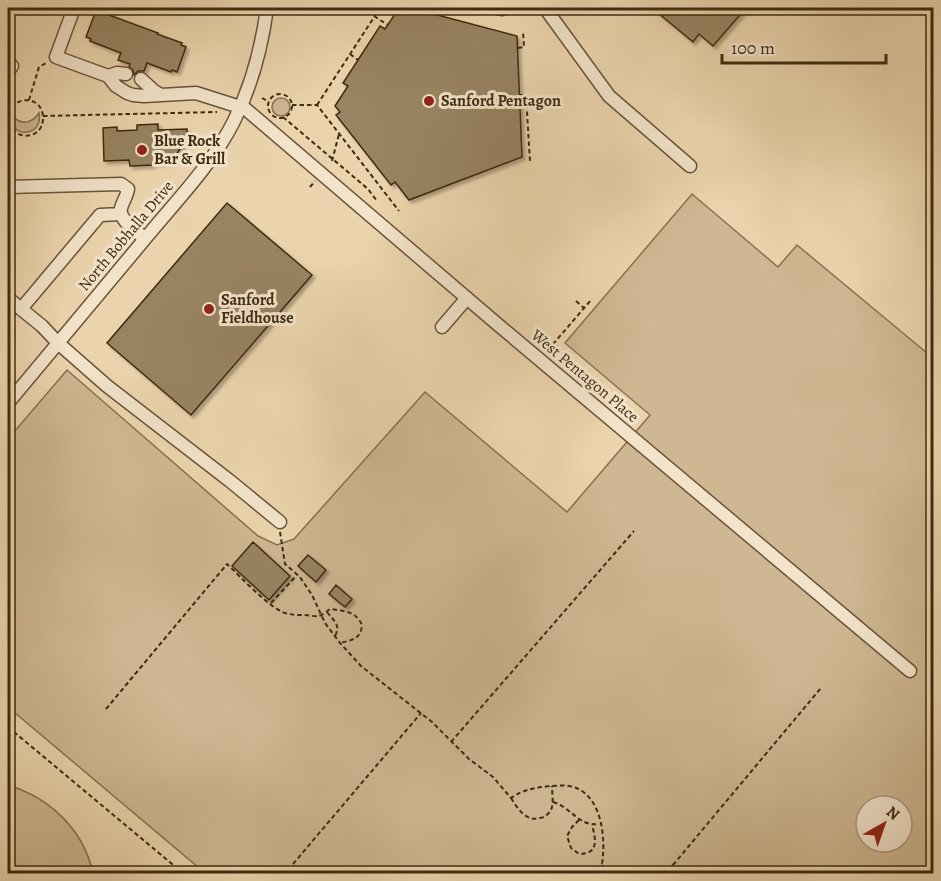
<svg xmlns="http://www.w3.org/2000/svg" width="941" height="881" viewBox="0 0 941 881" font-family="Alegreya,serif">
<style>
.green{fill:#ceb792;stroke:#867152;stroke-width:1.5;fill-rule:evenodd}
.building{fill:#988362;stroke:#3f2b11;stroke-width:1.5;filter:url(#shadow)}
.lines{fill:none;stroke-linecap:round;stroke-linejoin:round}
.minor-casing{stroke:#6a5538;stroke-width:15}
.path{stroke:#3f2b11;stroke-width:2;stroke-dasharray:4.5 3;stroke-linecap:butt}
.minor{stroke:#f2e3ca;stroke-width:12}
.poi-dot{fill:#8f2418;stroke:#f2e3ca;stroke-width:2}
.labels{text-anchor:middle;dominant-baseline:central;stroke-width:6;stroke-linejoin:round;paint-order:stroke}
.poi-label{font-size:16px;font-weight:bold;fill:#3f2b11;stroke:#f2e3ca;text-anchor:start}
.street-label{font-size:16px;fill:#3f2b11;stroke:#f2e3ca}
</style>
<defs>
<filter id="shadow"><feDropShadow dx="3" dy="3" stdDeviation="1.5" flood-color="#0004"/></filter>
</defs>
<rect width="100%" height="100%" fill="#ebd4ad"/>
<filter id="stains"><feTurbulence type="fractalNoise" baseFrequency=".00333" numOctaves="4"/><feColorMatrix values="0 0 0 0 .2 0 0 0 0 .09 0 0 0 0 .02 0 0 0 .5 -.17"/></filter>
<radialGradient id="worn" r=".72"><stop offset=".6" stop-color="#630" stop-opacity="0"/><stop offset="1" stop-color="#630" stop-opacity=".3"/></radialGradient>
<path class="green" d="M272 107a9 9 0 1 1 18 0a9 9 0 1 1-18 0Z
M 39,113 C 44,137 9,140 11,114 C 19,125 31,125 39,113 Z
M 692,194 L 778,267 L 797,245 L 933,358 L 933,873 L 205,873 L 8,707 L 8,439 L 67,370 L 258,536 L 277,545 L 294,539 L 425,392 L 567,512 L 650,415 L 565,343 ZM 866,806 L 902,806 L 902,842 L 866,842 Z
M 8,785 C 50,798 83,829 93,873 L 8,873 Z"/>
<path class="building" d="M 399,8 L 411,8 L 517,36 L 522,157 L 409,200 L 395,182 L 391,185 L 336,115 L 340,112 L 335,106 L 348,86 L 343,83 L 380,26 L 385,29 Z
M 652,8 L 746,8 L 713,46 L 699,34 L 693,42 Z
M 101,12 L 158,33 L 157,34 L 182,43 L 181,45 L 186,47 L 177,72 L 172,70 L 171,72 L 147,63 L 144,71 L 138,71 L 134,75 L 133,70 L 129,67 L 130,64 L 118,60 L 121,53 L 90,41 L 91,39 L 86,37 L 95,13 L 100,15 Z
M 158,124 L 158,130 L 187,129 L 187,139 L 171,162 L 152,163 L 152,165 L 130,166 L 129,160 L 104,161 L 103,128 L 117,127 L 117,131 L 137,130 L 137,125 Z
M 227,203 L 312,275 L 191,415 L 107,343 Z
M 253,542 L 290,576 L 269,600 L 232,566 Z
M 308,555 L 326,570 L 316,582 L 298,566 Z
M 336,585 L 352,599 L 345,607 L 329,594 Z"/>
<g class="lines">
<defs>
<path id="minor" d="M 74,8 L 56,57 L 108,76 L 116,86 L 127,93 L 133,95 L 144,96 L 196,93 L 240,107
M 498,8 L 502,9 L 502,8
M 545,8 L 609,96 L 690,166
M 8,62 L 12,66 L 8,71
M 108,76 L 117,73 L 126,74
M 141,79 L 154,91 L 161,95
M 241,105 L 496,323 L 910,671
M 8,187 L 121,184 L 128,189 C 127,196 123,201 121,208 C 118,220 137,231 145,239
M 121,214 L 100,215 L 21,309 L 42,326 L 58,343 L 107,386 L 230,481 L 280,522
M 8,298 L 21,309
M 442,327 L 467,298
M 8,403 C 55,347 102,290 149,234 C 178,199 213,163 234,121 C 251,87 262,46 267,8"/>
</defs>
<use href="#minor" class="minor-casing"/>
<path class="path" d="M 374,16 L 388,25
M 518,48 L 524,47 L 523,31
M 350,54 L 358,60
M268 106a12 12 0 1 1 24 0a12 12 0 1 1-24 0Z
M 520,95 L 526,95 L 530,162
M 262,98 L 269,102
M 29,100 L 39,67 L 46,63
M 292,105 L 317,105 L 399,211
M 317,105 L 380,8
M 8,114 C 15,94 43,96 43,118 C 43,140 14,142 8,121
M 43,116 L 217,112
M 283,117 L 368,189 L 377,201
M 332,161 L 339,134
M 310,187 L 315,181
M 576,301 L 584,308
M 548,350 L 591,300
M 280,532 L 285,564 L 300,577 L 312,595 L 325,623 L 340,643 L 361,666 L 432,722 L 469,759 L 493,777 L 511,798 C 524,789 535,788 550,786 C 556,786 564,785 569,786 C 599,791 605,830 603,855 C 603,861 601,867 600,874
M 271,603 L 297,575
M 327,612 C 334,621 341,625 335,636
M 106,709 L 227,564 C 241,577 268,607 285,613 C 292,615 298,615 304,615 C 318,616 318,619 330,609 C 344,611 356,611 362,625 C 361,639 352,640 340,643
M 8,727 L 184,874
M 451,742 L 634,531
M 511,798 C 518,809 526,822 540,818 C 545,817 549,814 551,810 C 554,803 552,793 552,786
M 553,802 C 572,808 579,827 599,824
M 579,820 L 572,827 L 567,836 L 571,848 L 579,854 C 599,854 596,840 592,825
M 293,864 L 421,713
M 602,865 L 609,874
M 673,865 L 821,688
M 665,874 L 673,865 L 682,874"/>
<use href="#minor" class="minor"/>
</g>
<g class="poi-dot">
<circle cx="429" cy="101" r="6"/>
<circle cx="142" cy="150" r="6"/>
<circle cx="209" cy="309" r="6"/>
</g>
<g class="labels">
<g class="poi-label">
<text x="441" y="101">Sanford Pentagon</text>
<text x="154" y="141">Blue Rock<tspan x="154" dy="18">Bar &amp; Grill</tspan></text>
<text x="221" y="300">Sanford<tspan x="221" dy="18">Fieldhouse</tspan></text>
</g>
<g class="street-label">
<text transform="translate(126 236) rotate(-50)">North Bobhalla Drive</text>
<text transform="translate(585 376) rotate(40)">West Pentagon Place</text>
</g>
</g>
<rect width="941" height="881" fill="none" stroke="#ebd4ad" stroke-width="30"/>
<rect x="9" y="9" width="923" height="863" fill="none" stroke="#3f2b11" stroke-width="3"/>
<rect x="15" y="15" width="911" height="851" fill="none" stroke="#3f2b11" stroke-width="1.5"/>
<g transform="translate(884 824) rotate(40)"><circle r="28" fill="#f2e3ca" stroke="#aa9980" stroke-width="1.5"/>
<path d="M0-4.5L10 22L0 15L-10 22Z" fill="#8f2418"/>
<text y="-9" font-size="16" font-weight="bold" text-anchor="middle" fill="#3f2b11">N</text>
</g>
<path d="M722 54v9h164v-9" fill="none" stroke="#3f2b11" stroke-width="3"/>
<text x="731" y="54" font-size="18" fill="#3f2b11" stroke="#f2e3ca" stroke-width="4.5" paint-order="stroke">100 m</text>
<rect width="100%" height="100%" filter="url(#stains)"/>
<rect width="100%" height="100%" fill="url(#worn)"/>
</svg>
